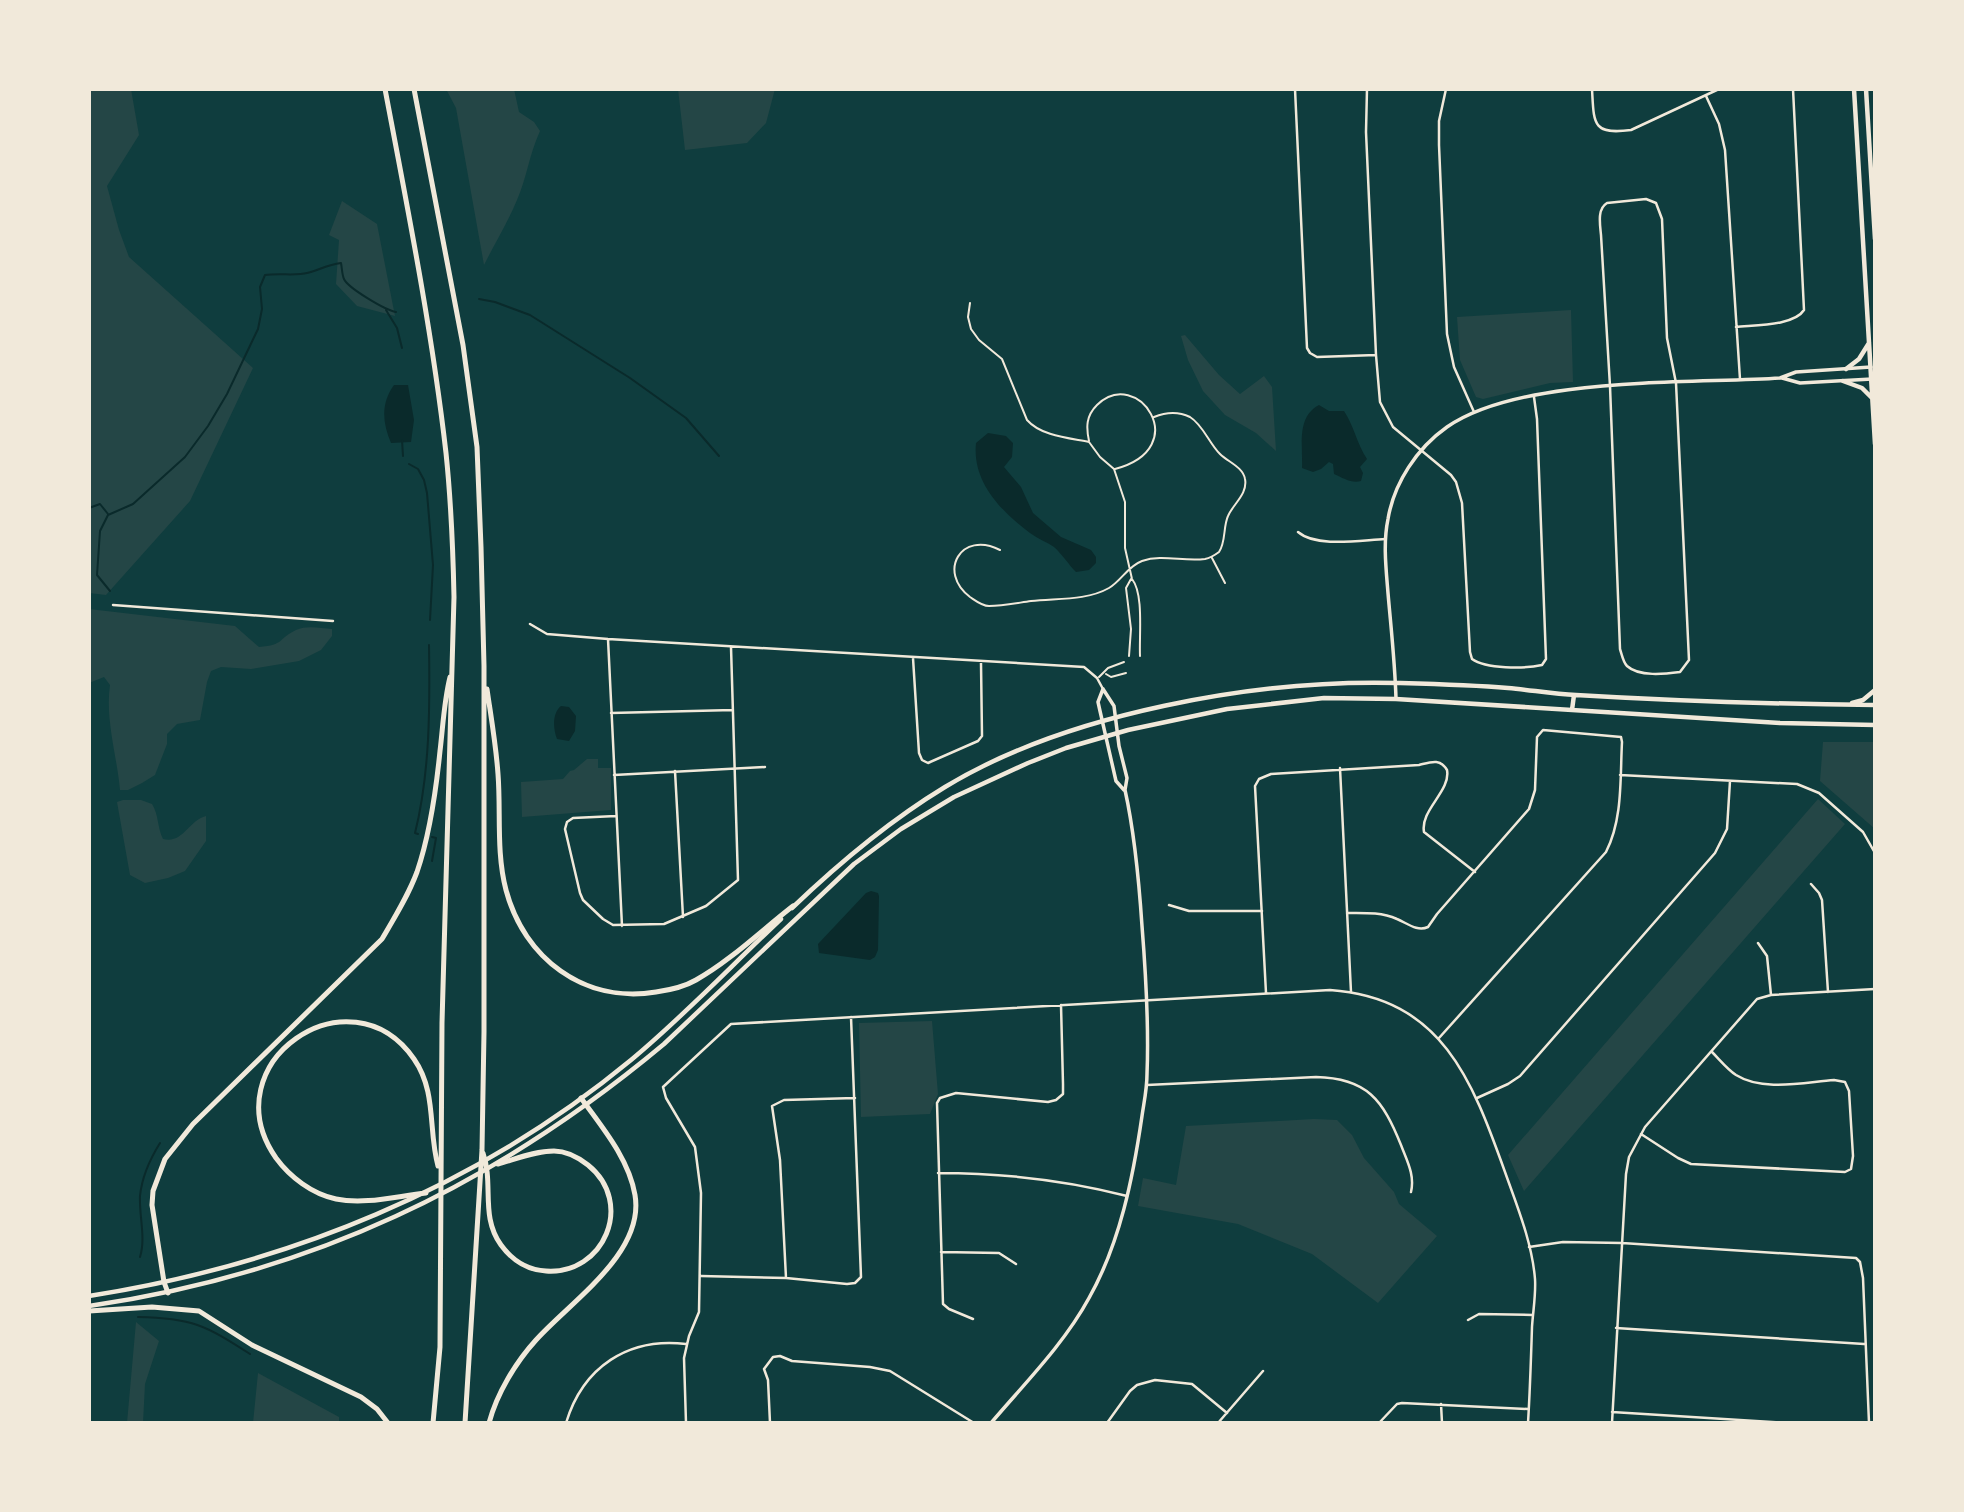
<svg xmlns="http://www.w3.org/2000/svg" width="1964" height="1512" viewBox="0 0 1964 1512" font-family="'DM Sans',sans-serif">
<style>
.green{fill:#244646}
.water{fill:#0a2a2b}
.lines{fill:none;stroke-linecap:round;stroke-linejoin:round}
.stream{stroke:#0a2a2b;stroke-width:2}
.service{stroke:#f1e9da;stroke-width:2}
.pedestrian{stroke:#f1e9da;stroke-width:2.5}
.minor{stroke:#f1e9da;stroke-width:2.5}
.tertiary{stroke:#f1e9da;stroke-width:3.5}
.secondary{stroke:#f1e9da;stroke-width:4.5}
.motorway{stroke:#f1e9da;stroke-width:5}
</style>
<rect width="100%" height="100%" fill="#0f3d3e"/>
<path class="green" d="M 89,89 L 131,89 L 139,135 L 107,186 L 119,230 L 129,257 L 253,368 L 190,501 L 106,595 L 89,593 Z
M 446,89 L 514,89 L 519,112 L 534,122 L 540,131 C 529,155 527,177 517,200 C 508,222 495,243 484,265 L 456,108 Z
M 678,89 L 775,89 L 766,123 L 747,143 L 685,150 Z
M 342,201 L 377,224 L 395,316 L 357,306 L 336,284 L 339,240 L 329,235 Z
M 1571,310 L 1573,382 L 1550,383 L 1483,399 L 1476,397 L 1460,360 L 1457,317 Z
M 1185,335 L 1219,375 L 1240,394 L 1264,376 L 1272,387 L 1276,451 L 1256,433 L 1225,415 L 1203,391 L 1188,360 L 1181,336 Z
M 89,609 L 235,626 L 259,647 C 285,645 277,639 296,630 C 307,625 320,628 332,629 L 332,636 L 321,650 L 299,661 L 251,669 L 221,667 L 211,671 L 207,682 L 200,720 L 177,724 L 167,734 L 167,744 L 155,775 L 142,783 L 128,790 L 120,790 C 117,756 105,719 110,685 L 104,677 L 89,683 Z
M 1823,742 L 1875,742 L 1875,829 L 1820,781 Z
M 587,759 L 598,759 L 598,768 L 611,768 L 611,810 L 522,817 L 521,782 L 563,779 L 570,771 L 574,770 Z
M 1818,799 L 1845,824 L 1524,1191 L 1508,1155 Z
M 123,800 L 141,800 L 152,804 C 159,815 157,827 163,839 C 183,844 188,821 206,816 L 206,841 L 185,871 L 168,878 L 145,883 L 130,875 L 117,802 Z
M 932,1021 L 938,1094 L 930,1114 L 861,1117 L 859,1023 Z
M 1314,1119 L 1337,1120 L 1352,1135 L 1364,1158 L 1394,1192 L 1399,1204 L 1437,1236 L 1378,1303 L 1312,1254 L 1238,1224 L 1138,1206 L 1143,1178 L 1176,1185 L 1186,1126 Z
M 136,1322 L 159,1341 L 145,1384 L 143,1423 L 127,1423 Z
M 258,1373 L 339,1417 L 339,1423 L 253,1423 Z"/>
<path class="water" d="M 394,385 L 408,385 L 414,420 L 411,442 L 391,443 C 382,422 381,403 394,385 Z
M 1319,405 L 1329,411 L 1344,411 C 1354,426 1357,444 1367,459 L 1360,467 L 1363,473 L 1361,481 C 1352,484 1343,478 1334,474 L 1333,464 L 1329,462 L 1321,469 L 1313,472 L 1302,468 C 1303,446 1296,417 1319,405 Z
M 988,433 L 1006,436 L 1013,443 L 1012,457 L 1004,467 L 1021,487 L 1033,513 L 1061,537 L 1091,550 L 1096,557 L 1096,563 L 1089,570 L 1076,572 C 1069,565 1062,554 1054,547 C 1047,542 1038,539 1030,533 C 1001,511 972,482 976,443 Z
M 561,706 L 569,707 L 576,716 L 575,731 L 569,741 L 557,739 C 553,729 552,713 561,706 Z
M 871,891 L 878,893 L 879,896 L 878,950 L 875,957 L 870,960 L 819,953 L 818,944 L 866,893 Z"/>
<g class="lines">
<path class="stream" d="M 479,299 L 495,302 L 530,315 L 630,378 L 686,418 L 719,456
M 386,310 L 397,328 L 402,348
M 402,440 L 403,456
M 409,464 L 418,469 L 424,480 L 427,493 L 433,565 L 430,620
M 89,508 L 100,504 L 108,514
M 110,591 L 97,575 L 100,531 L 108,515 L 133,504 L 185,457 L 208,426 L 227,394 L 258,329 L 262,309 L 260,287 L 265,275 C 279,273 297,276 307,273 C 320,270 326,265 341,263 C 342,268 342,275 344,279 C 348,288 385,310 396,312
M 418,834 L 415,833 C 430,773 430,707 429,645
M 432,861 L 436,838 L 432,837
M 140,1257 C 146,1238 139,1216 140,1196 C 142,1176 150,1159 160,1143
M 138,1317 C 192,1318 205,1325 250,1354"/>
<path class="service" d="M 970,303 L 968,317 L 971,329 L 979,340 L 1002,359 L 1027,420 C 1041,436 1069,438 1089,442 L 1100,457 L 1114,469 L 1125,502 L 1125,548 L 1132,579 C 1144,594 1139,635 1140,656
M 1089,441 C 1086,427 1086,416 1097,405 C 1137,365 1195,448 1115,469
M 1000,550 C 961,530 937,572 970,597 C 976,601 982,606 989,606 C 1003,606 1017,603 1031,601 C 1056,598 1086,601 1109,588 C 1121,581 1128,566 1142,561 C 1162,554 1184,562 1205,559 C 1210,558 1215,555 1219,552 C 1226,542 1223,527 1228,516 C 1233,504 1248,494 1245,479 C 1243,467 1228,462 1220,454 C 1209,443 1203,425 1190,417 C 1178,411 1166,412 1154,417
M 1212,558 L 1225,583
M 1129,656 L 1131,629 L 1126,588 L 1131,579
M 1106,674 L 1111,677 L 1126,673
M 1099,677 L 1108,668 L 1124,662"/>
<path class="pedestrian" d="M 113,605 L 333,621"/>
<path class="minor" d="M 1295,89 L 1307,348 L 1310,353 L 1317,357 L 1376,355
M 1367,89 L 1366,132 L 1376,355 L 1380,402 L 1393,427 L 1451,475 L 1456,482 L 1462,503 L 1470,652 L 1472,659 C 1486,669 1524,669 1542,665 L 1546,659 L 1537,419 L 1534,397
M 1446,89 L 1439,121 L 1439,145 L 1447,334 L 1454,367 L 1474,412
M 1592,89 C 1594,124 1592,135 1631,130 L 1719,89
M 1706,96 L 1719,124 L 1725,150 L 1740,379
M 1646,199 L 1656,203 L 1662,219 L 1667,338 L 1676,383 L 1689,660 L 1680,672 C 1665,674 1639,677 1627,666 C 1623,662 1622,655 1620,649 L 1610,386 L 1601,235 C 1600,224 1597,209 1607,203 Z
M 1736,327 C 1754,325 1794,326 1804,310 L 1793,89
M 1298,532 C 1317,548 1361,540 1385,539
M 530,624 L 547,634 L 608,639 L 1084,667 L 1097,678 L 1103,689
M 608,639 L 622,926
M 913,658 L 919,753 L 922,760 L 928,763 L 978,741 L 982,736 L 981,663
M 611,713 L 733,710
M 1340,768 L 1351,992
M 675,771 L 683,917
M 614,775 L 765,767
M 1620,775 L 1797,784 L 1819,793 L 1863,832 L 1875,853
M 616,816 L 573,818 L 567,822 L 565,829 L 580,893 L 583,900 L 603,919 L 613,925 L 664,924 L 706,906 L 738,880 L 731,647
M 1811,884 L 1819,893 L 1822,900 L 1828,992
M 1169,905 L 1189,911 L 1262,911
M 1347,913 C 1364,913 1381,912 1397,919 C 1407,923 1417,932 1428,927 L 1437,914 L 1529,809 L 1535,790 L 1537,737 L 1543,730 L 1621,737 L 1622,742 C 1620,778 1623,819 1606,852 L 1439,1038
M 1758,943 L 1767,956 L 1771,995
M 1266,993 L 1255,786 L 1259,779 L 1271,774 L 1419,765 C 1431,762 1440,758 1447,770 C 1451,791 1420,810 1424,832 L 1475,872
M 1147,1085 L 1316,1077 C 1367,1078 1383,1100 1401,1145 C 1407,1161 1415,1175 1411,1192
M 1477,1098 L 1508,1084 L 1520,1076 L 1715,853 L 1727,829 L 1730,781
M 1641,1134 L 1678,1158 L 1691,1164 L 1845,1172 L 1851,1169 L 1853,1156 L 1849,1091 L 1845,1082 L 1834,1080 C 1805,1082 1763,1092 1736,1075 C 1727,1069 1720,1060 1712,1052
M 938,1173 C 1002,1173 1065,1180 1127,1196
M 1529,1247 L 1563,1242 L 1622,1243 L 1856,1258 L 1860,1262 L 1863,1278 L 1869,1423
M 941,1252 L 999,1253 L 1016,1264
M 701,1276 L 786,1278 L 847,1284 L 855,1283 L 861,1277 L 851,1017
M 786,1278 L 780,1160 L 772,1106 L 784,1100 L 855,1098
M 973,1319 L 949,1309 L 943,1304 L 937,1103 L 940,1098 L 956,1093 L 1048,1102 L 1056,1100 L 1063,1094 L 1063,1084 L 1061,1005
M 1468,1320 L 1479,1314 L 1533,1315
M 1616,1328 L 1864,1344
M 1441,1404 L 1442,1423
M 1612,1412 L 1787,1423
M 566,1423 C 583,1367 628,1337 686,1344
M 686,1423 L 684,1358 L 689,1336 L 699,1312 L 701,1193 L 695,1147 L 666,1098 L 663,1087 L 731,1024 L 1330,990 C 1442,998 1472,1080 1505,1172 C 1517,1206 1532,1242 1535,1279 C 1536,1295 1533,1311 1532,1327 C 1531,1359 1530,1391 1528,1423
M 770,1423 L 768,1380 L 764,1369 L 773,1357 L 780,1356 L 792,1361 L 870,1367 L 890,1371 L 974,1423
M 1107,1423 L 1130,1391 L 1137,1385 L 1155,1380 L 1192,1384 L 1227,1413
M 1218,1423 L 1263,1371
M 1379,1423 L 1397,1404 L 1402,1403 L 1528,1409
M 1612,1423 L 1626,1174 L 1629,1157 L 1645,1127 L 1757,999 L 1771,995 L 1875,989"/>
<path class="tertiary" d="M 1782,378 L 1800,383 L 1872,379
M 1103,689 L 1098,702 L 1100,711 L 1116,781 L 1124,790
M 1396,699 C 1395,663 1391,628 1388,593 C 1386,568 1383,543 1388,519 C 1394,483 1417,448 1447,427 C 1520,376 1690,384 1780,378 L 1796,372 L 1871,367
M 991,1423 C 1025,1383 1064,1344 1089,1298 C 1120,1243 1133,1178 1142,1116 C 1144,1102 1147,1089 1147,1074 C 1149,1025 1146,976 1142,926 C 1139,881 1135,835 1125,790 L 1127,778 L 1119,746 L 1114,706 L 1103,689"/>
<path class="secondary" d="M 1854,89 L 1875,444
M 1866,89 L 1875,239
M 1846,369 L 1859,359 L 1869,343
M 1843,381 L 1862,388 L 1872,398
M 1852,703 L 1863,700 L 1875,690
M 1572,710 L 1574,695
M 792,908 C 839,863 889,821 945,787 C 1067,713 1257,679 1399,683 C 1435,684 1472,685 1508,688 C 1531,690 1553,694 1576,695 C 1675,701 1775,704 1875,705
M 89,1296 C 287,1265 476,1188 631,1060 C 683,1017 731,966 781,919
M 89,1306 C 310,1274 494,1186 664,1044 L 854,864 L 901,829 L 954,797 L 1028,763 L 1066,748 L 1128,730 L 1227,709 L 1324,698 L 1396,699 L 1780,723 L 1875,725"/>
<path class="motorway" d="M 385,89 C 408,210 432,331 446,453 C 451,501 453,549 454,597 L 442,1023 L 440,1347 L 433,1423
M 414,89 L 463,345 L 477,447 L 481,547 L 484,666 L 484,1032 L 482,1150 L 465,1423
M 487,689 C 491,717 496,745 498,774 C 501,812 496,852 506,890 C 524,958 584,1004 656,992 C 670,990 684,987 696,980 C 730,961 762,930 793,906
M 483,1153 C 494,1184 480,1216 501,1245 C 512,1260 527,1270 546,1271 C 604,1275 635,1203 588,1165 C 579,1158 567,1151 554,1151 C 535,1151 516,1159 498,1164
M 426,1193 C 397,1196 365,1205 336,1199 C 312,1194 290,1177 276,1158 C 210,1063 350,967 414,1059 C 437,1092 428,1130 438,1166
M 168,1293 L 164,1282 L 152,1205 L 153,1191 L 165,1159 L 193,1124 L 382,939 C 395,917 408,896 417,872 C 430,834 436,791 440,751 C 443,726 444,701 450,677
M 89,1311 L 152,1307 L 199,1311 L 252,1345 L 361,1397 L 377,1409 L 388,1423
M 489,1423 C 497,1393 516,1362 536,1340 C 570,1302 645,1253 635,1195 C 629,1159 602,1127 581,1098"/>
</g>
<rect width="1964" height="1512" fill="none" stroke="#f1e9da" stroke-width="182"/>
</svg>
